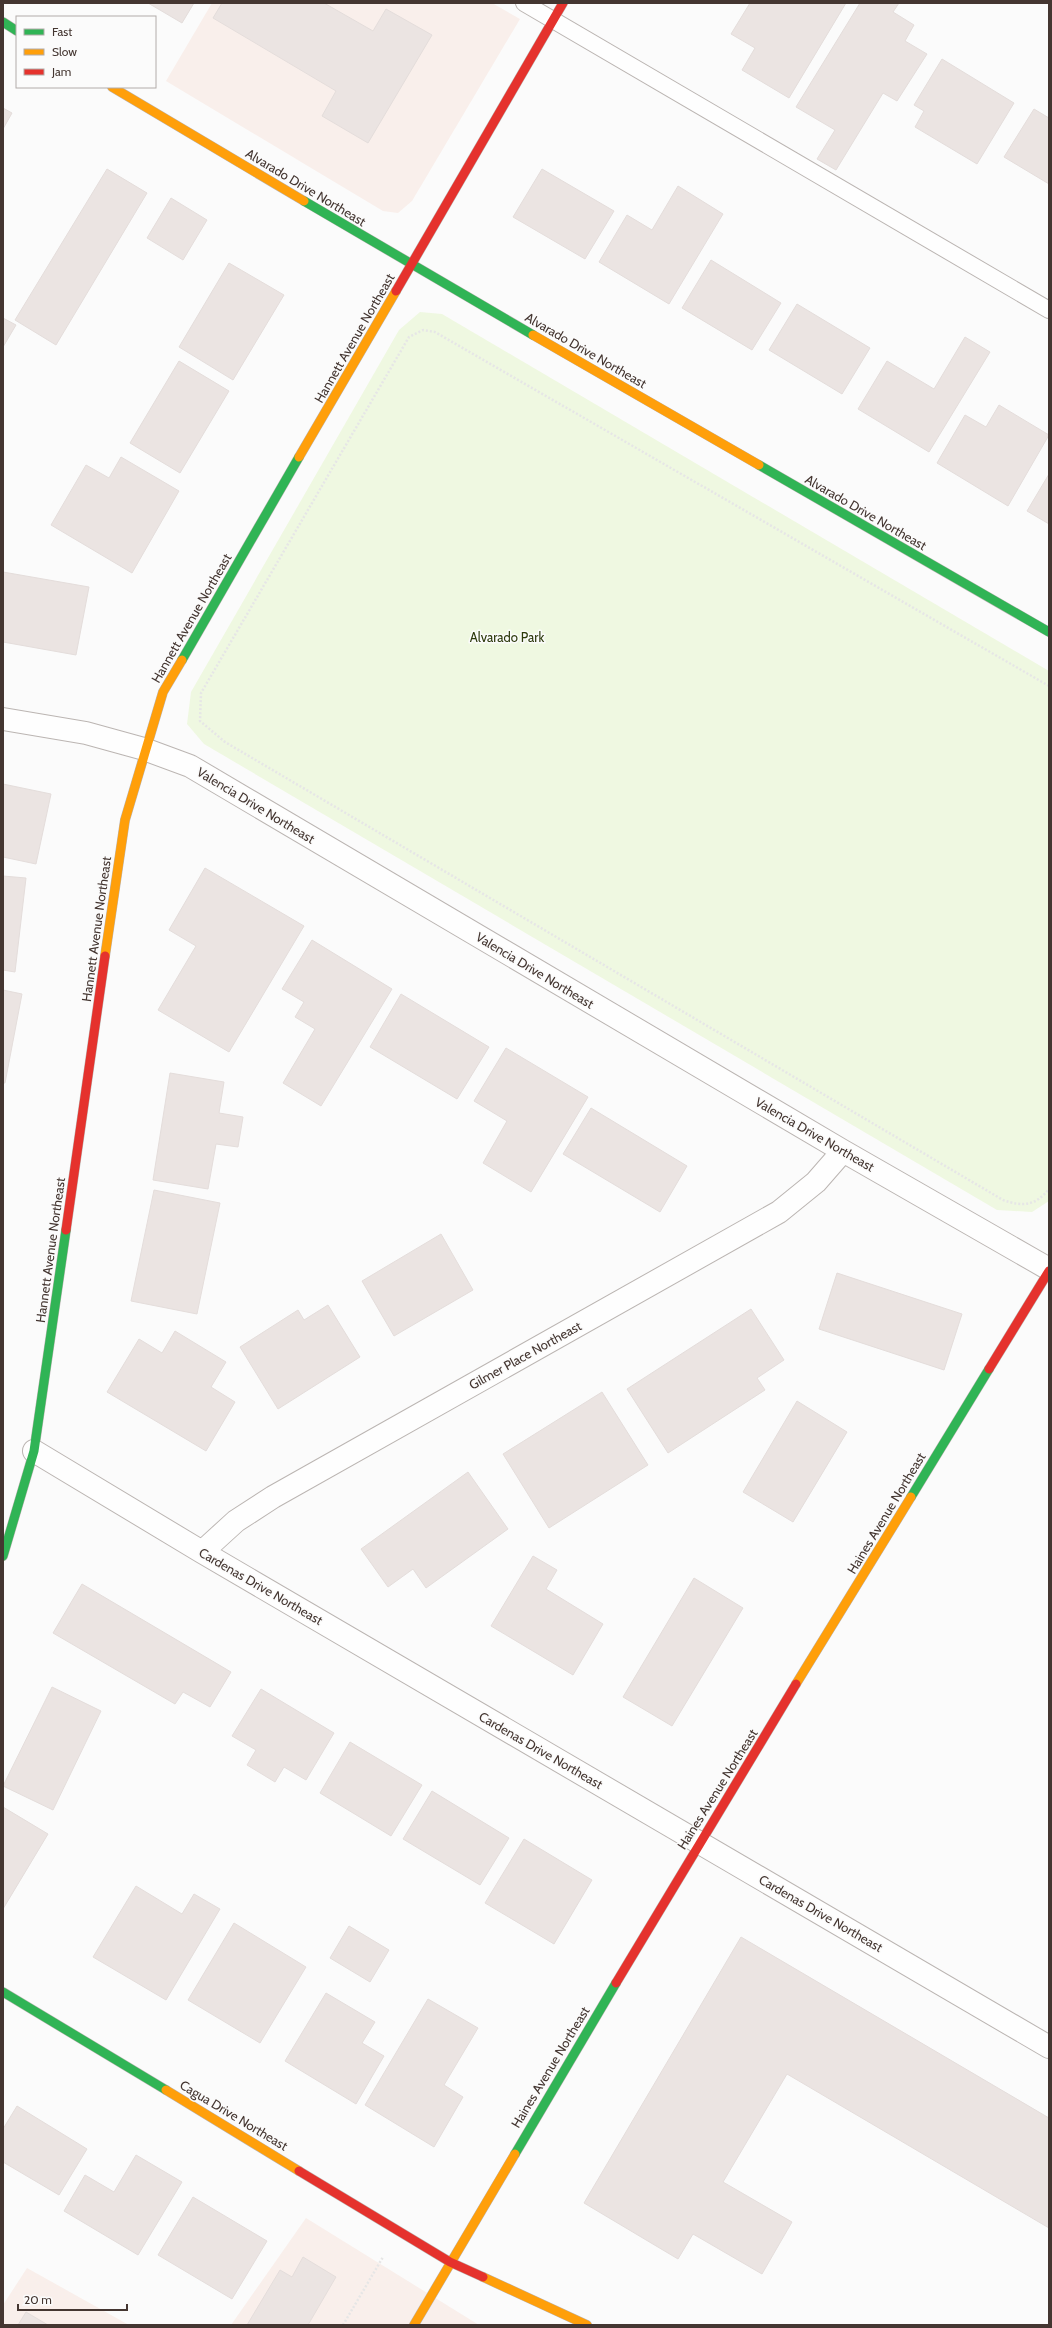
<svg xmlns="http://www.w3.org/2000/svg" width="1052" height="2328" viewBox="0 0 1052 2328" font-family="Cabin,sans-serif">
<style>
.built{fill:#f9efeb}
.green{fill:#eff8e1}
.building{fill:#ebe4e2;stroke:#e4dddb}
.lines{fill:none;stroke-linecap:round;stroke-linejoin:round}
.lane-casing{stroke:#bbb5b2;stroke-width:18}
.street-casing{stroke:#bbb5b2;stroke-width:24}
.fast-casing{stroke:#bbb5b2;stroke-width:10}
.slow-casing{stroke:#bbb5b2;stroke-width:10}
.jam-casing{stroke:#bbb5b2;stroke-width:10}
.path{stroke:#e6e6e6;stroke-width:2.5;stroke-dasharray:2 2;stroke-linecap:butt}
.lane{stroke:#fefefe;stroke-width:16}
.street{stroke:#fefefe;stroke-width:22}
.fast{stroke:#30b455;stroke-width:9}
.slow{stroke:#ff9f0a;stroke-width:9}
.jam{stroke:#e5322d;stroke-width:9}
.labels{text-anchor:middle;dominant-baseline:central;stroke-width:3;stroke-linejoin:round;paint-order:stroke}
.street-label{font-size:13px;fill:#443631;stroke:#fbfbfb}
.park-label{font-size:13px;fill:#2d3a0c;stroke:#fbfbfb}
</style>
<rect width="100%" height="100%" fill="#fbfbfb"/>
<path class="built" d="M 212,3 L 492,3 L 520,19 L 412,201 L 398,213 L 383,211 L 166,81 Z
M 306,2218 L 479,2325 L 231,2325 Z
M 27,2268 L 129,2325 L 3,2325 L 3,2305 Z"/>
<path class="green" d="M 420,312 L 442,314 L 1049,671 L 1049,1201 L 1032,1212 L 997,1210 L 204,744 L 187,724 L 191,692 L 399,330 Z"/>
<path class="building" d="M 148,3 L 194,3 L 182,23 Z
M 222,3 L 324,3 L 373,31 L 386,9 L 432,35 L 368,143 L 322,116 L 336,91 L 213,18 Z
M 750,3 L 846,3 L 789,98 L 742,70 L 755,48 L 731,34 Z
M 860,3 L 899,3 L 893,12 L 914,25 L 905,41 L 927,54 L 897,101 L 883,93 L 836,170 L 817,159 L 835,130 L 796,107 Z
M 942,59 L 1014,103 L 977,164 L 915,127 L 924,111 L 914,105 Z
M 3,108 L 12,113 L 3,129 Z
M 1034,109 L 1049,118 L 1049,184 L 1004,157 Z
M 107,169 L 147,193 L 56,345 L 15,320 Z
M 542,169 L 614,211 L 585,259 L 513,217 Z
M 678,186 L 723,214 L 669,304 L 599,262 L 627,215 L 652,230 Z
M 171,198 L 207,220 L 183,260 L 147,238 Z
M 711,260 L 781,303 L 752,350 L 682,308 Z
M 229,263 L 284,295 L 233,380 L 179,347 Z
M 797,304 L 870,348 L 842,394 L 769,350 Z
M 3,318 L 16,325 L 3,347 Z
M 965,337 L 990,352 L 929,452 L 858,409 L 887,361 L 934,389 Z
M 179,361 L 229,391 L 180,473 L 130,443 Z
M 999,405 L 1049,435 L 1008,506 L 937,463 L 965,415 L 986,427 Z
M 121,457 L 179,491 L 132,573 L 51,525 L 86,465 L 109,478 Z
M 1049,474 L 1049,524 L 1027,511 Z
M 3,572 L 89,587 L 76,655 L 3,642 Z
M 3,784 L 51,794 L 36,864 L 3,857 Z
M 205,868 L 304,926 L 229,1052 L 158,1010 L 196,946 L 169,930 Z
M 3,876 L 26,878 L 15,972 L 3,970 Z
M 312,940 L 392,989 L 321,1106 L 283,1083 L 315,1029 L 295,1017 L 304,1002 L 282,989 Z
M 3,990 L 22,994 L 5,1083 L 3,1083 Z
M 401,994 L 489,1047 L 457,1099 L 370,1047 Z
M 506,1048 L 588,1097 L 531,1192 L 483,1163 L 507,1121 L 474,1101 Z
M 170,1073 L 224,1082 L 219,1113 L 243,1117 L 238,1147 L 216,1144 L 208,1189 L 153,1180 Z
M 591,1108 L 687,1166 L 660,1212 L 563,1154 Z
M 154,1190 L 220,1203 L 197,1314 L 131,1301 Z
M 441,1234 L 473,1290 L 394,1336 L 362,1281 Z
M 837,1273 L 962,1314 L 944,1370 L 819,1329 Z
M 328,1305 L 360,1357 L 278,1409 L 240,1347 L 298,1310 L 304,1320 Z
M 751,1309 L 784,1360 L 757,1378 L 765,1390 L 668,1453 L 627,1389 Z
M 175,1331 L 226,1362 L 211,1387 L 235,1402 L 206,1451 L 107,1392 L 139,1339 L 162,1353 Z
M 602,1392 L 648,1465 L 549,1528 L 503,1454 Z
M 797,1401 L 847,1432 L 793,1522 L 743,1492 Z
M 468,1472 L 508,1529 L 426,1588 L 413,1569 L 388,1587 L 361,1549 Z
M 533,1556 L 557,1570 L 546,1589 L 603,1624 L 573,1675 L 491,1626 Z
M 694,1578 L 743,1608 L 672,1726 L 623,1697 Z
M 82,1584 L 231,1672 L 210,1707 L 183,1692 L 175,1704 L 53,1633 Z
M 52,1687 L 101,1711 L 53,1810 L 3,1786 Z
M 261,1689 L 334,1733 L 306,1780 L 284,1767 L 275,1782 L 247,1765 L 256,1750 L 232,1736 Z
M 350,1742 L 422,1785 L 391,1836 L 320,1793 Z
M 432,1791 L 509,1838 L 480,1885 L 403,1839 Z
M 3,1807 L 48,1834 L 3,1909 Z
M 524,1839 L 592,1880 L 554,1944 L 485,1903 Z
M 136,1886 L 182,1914 L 194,1894 L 220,1909 L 166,2000 L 93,1957 Z
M 234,1923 L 306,1967 L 260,2043 L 188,2000 Z
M 349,1926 L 389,1950 L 370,1982 L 330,1958 Z
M 741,1937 L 1049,2118 L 1049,2228 L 787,2074 L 723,2182 L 792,2222 L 762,2274 L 693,2234 L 678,2259 L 584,2203 Z
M 326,1993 L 375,2022 L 362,2043 L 384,2056 L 356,2104 L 285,2061 Z
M 428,1999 L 478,2028 L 444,2085 L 463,2097 L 434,2147 L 365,2105 Z
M 17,2106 L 87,2149 L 59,2195 L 3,2162 L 3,2129 Z
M 136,2155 L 182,2182 L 138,2255 L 64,2211 L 85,2175 L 114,2192 Z
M 193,2197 L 267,2241 L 232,2299 L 158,2255 Z
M 303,2257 L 336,2277 L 308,2325 L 247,2325 L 280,2270 L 292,2277 Z
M 26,2312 L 48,2325 L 18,2325 Z"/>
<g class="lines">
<defs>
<path id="lane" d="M 524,3 L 1049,310"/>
<path id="street" d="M 3,719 L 86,733 L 144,749 L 190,766 L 843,1151 L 1049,1269
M 34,1451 L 202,1552 L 1049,2047
M 202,1552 L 236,1521 L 273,1497 L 779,1212 L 816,1182 L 843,1151"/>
<path id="fast" d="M 3,22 L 17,31
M 304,201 L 533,335
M 759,465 L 1049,632
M 182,660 L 299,457
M 911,1497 L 989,1369
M 3,1556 L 34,1451 L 66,1230
M 3,1992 L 166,2090
M 515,2154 L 616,1983"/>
<path id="slow" d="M 112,87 L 304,201
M 533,335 L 759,465
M 299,457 L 396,291
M 105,956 L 125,820 L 163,692 L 182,660
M 796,1684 L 911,1497
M 166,2090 L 299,2171
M 483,2277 L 587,2325
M 414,2325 L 515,2154"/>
<path id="jam" d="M 396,291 L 563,3
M 66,1230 L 105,956
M 989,1369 L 1049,1271
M 616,1983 L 796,1684
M 299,2171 L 450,2262 L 483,2277"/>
</defs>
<use href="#lane" class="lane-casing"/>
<use href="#street" class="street-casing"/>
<use href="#fast" class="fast-casing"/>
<use href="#slow" class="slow-casing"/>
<use href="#jam" class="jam-casing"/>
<path class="path" d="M 1049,686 L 435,332 L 423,330 L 409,337 L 201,693 L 200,721 L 225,742 L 1003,1200 C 1023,1207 1035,1206 1049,1189
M 343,2325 L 383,2257"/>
<use href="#lane" class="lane"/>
<use href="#street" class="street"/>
<use href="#fast" class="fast"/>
<use href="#slow" class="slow"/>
<use href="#jam" class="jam"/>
</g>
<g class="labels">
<g class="street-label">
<text transform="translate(306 187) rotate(31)">Alvarado Drive Northeast</text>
<text transform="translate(354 338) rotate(-60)">Hannett Avenue Northeast</text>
<text transform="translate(586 350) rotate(30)">Alvarado Drive Northeast</text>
<text transform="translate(866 512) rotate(30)">Alvarado Drive Northeast</text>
<text transform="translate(191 618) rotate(-60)">Hannett Avenue Northeast</text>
<text transform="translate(256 805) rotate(31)">Valencia Drive Northeast</text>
<text transform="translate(96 929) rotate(-82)">Hannett Avenue Northeast</text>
<text transform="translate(535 970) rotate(31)">Valencia Drive Northeast</text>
<text transform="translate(815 1134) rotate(30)">Valencia Drive Northeast</text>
<text transform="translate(50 1250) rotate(-82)">Hannett Avenue Northeast</text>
<text transform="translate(525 1355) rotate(-29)">Gilmer Place Northeast</text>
<text transform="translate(886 1513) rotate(-59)">Haines Avenue Northeast</text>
<text transform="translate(261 1586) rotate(30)">Cardenas Drive Northeast</text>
<text transform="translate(541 1750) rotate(30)">Cardenas Drive Northeast</text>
<text transform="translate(717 1789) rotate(-58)">Haines Avenue Northeast</text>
<text transform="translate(821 1913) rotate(30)">Cardenas Drive Northeast</text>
<text transform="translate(550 2067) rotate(-59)">Haines Avenue Northeast</text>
<text transform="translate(234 2115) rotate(31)">Cagua Drive Northeast</text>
</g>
<g class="park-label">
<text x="507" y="637">Alvarado Park</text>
</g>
</g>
<rect width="1052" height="2328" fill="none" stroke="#443631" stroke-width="8"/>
<rect x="16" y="16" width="140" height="72" fill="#fbfbfb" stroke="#b2acaa"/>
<rect x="24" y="29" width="20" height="6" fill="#30b455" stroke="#b2acaa"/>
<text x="52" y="36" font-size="12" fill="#443631">Fast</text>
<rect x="24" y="49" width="20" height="6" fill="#ff9f0a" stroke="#b2acaa"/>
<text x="52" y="56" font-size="12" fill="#443631">Slow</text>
<rect x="24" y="69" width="20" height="6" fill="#e5322d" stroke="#b2acaa"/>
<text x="52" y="76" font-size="12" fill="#443631">Jam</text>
<path d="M18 2304v6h109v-6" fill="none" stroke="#443631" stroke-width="2"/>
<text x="24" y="2304" font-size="12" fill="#443631" stroke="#fbfbfb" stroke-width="3" paint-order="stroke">20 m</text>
</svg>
